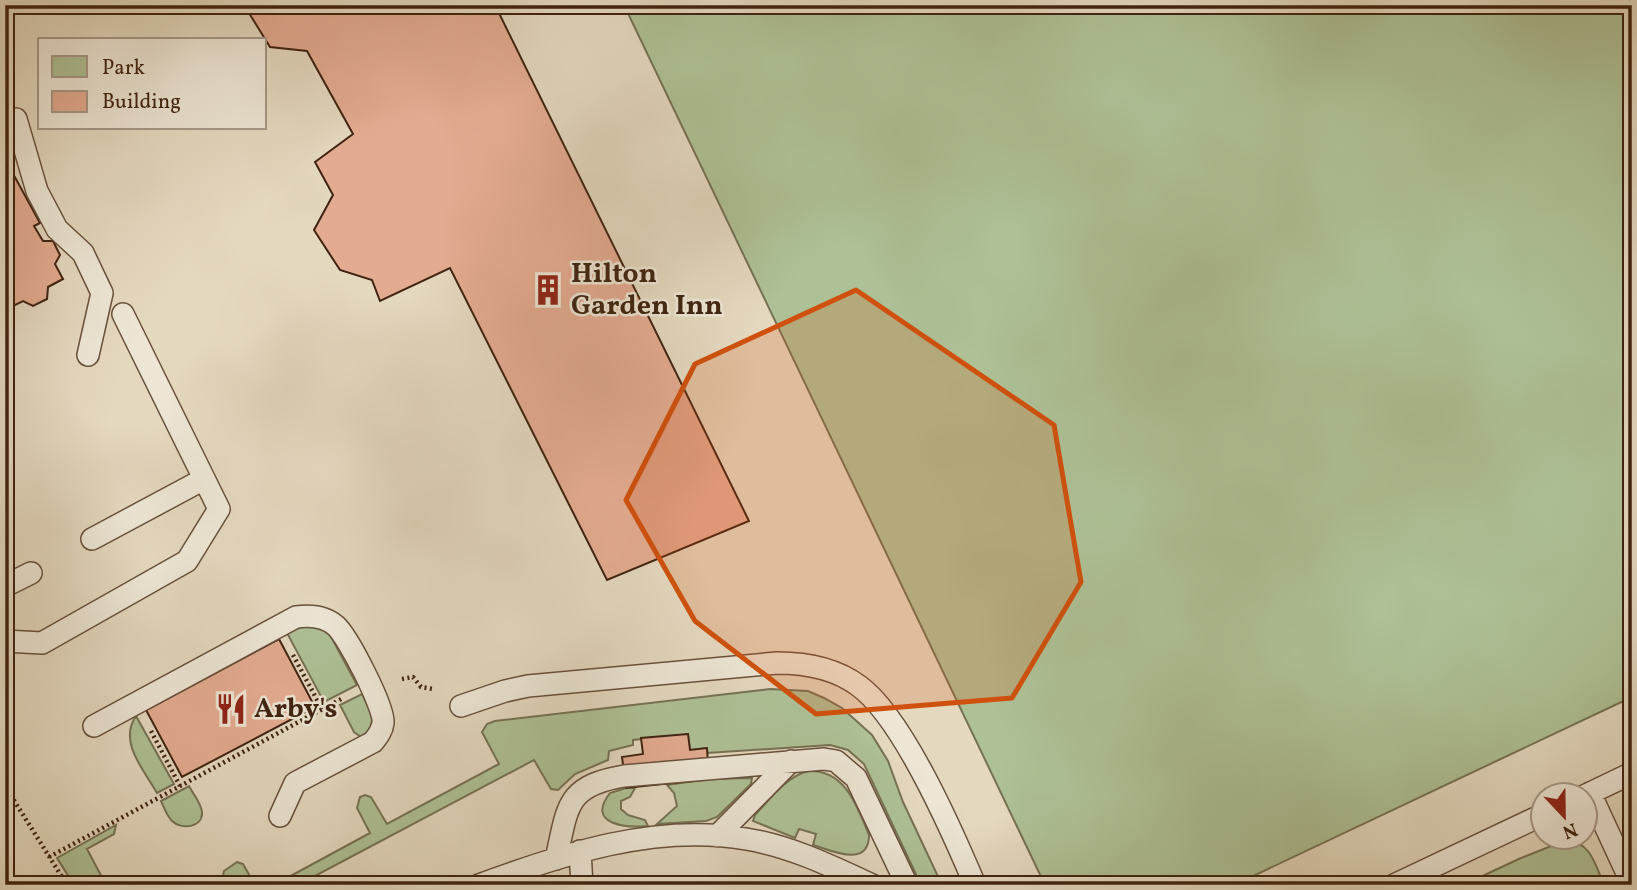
<svg xmlns="http://www.w3.org/2000/svg" width="1637" height="890" viewBox="0 0 1637 890" font-family="Vollkorn,serif">
<style>
.green{fill:#aec096;stroke:#767254;stroke-width:2}
.building{fill:#e3ab91;stroke:#3f2411;stroke-width:2}
.lines{fill:none;stroke-linecap:round;stroke-linejoin:round}
.lane-casing{stroke:#68513c;stroke-width:24}
.path{stroke:#3f2411;stroke-width:4.5;stroke-dasharray:2 3.5;stroke-linecap:butt}
.lane{stroke:#ede6d5;stroke-width:21}
.marked{fill:#cf510d;fill-opacity:0.2;stroke:#cf510d;stroke-width:5;stroke-linejoin:round}
.labels{text-anchor:middle;dominant-baseline:central;stroke-width:5;stroke-linejoin:round;paint-order:stroke}
.poi-label{font-size:28px;font-weight:bold;fill:#3f2411;stroke:#ede6d5;text-anchor:start}
</style>
<rect width="100%" height="100%" fill="#e4d8bf"/>
<filter id="stains"><feTurbulence type="fractalNoise" baseFrequency=".00286" numOctaves="4"/><feColorMatrix values="0 0 0 0 .2 0 0 0 0 .09 0 0 0 0 .02 0 0 0 .5 -.17"/></filter>
<radialGradient id="worn" r=".72"><stop offset=".6" stop-color="#630" stop-opacity="0"/><stop offset="1" stop-color="#630" stop-opacity=".3"/></radialGradient>
<path class="green" d="M 624,5 L 1632,5 L 1632,697 L 1234,885 L 1045,885 Z
M 305,625 L 319,627 L 329,633 L 357,685 L 324,702 L 287,633 Z
M 770,689 L 808,691 L 824,698 L 842,708 L 872,735 L 888,761 L 903,802 L 942,885 L 921,885 L 864,764 L 848,750 L 830,745 L 707,753 L 706,748 L 690,750 L 688,734 L 633,740 L 633,745 L 609,751 L 608,760 L 575,774 L 558,790 L 551,789 L 534,760 L 298,885 L 274,885 L 370,833 L 357,808 L 360,797 L 365,795 L 371,797 L 387,824 L 499,764 L 482,732 L 487,724 L 495,721 Z
M 362,694 C 370,710 380,725 361,737 L 354,732 L 340,705 Z
M 136,716 L 174,784 L 157,793 C 144,770 118,742 136,716 Z
M 808,771 C 845,769 857,806 869,835 C 869,869 830,850 813,845 L 816,834 L 799,829 L 795,838 L 753,821 L 755,815 C 770,799 786,777 808,771 Z
M 752,778 L 751,784 L 717,817 L 706,821 L 657,824 L 677,806 L 674,793 L 667,785 L 709,779 Z
M 189,786 C 193,794 201,803 202,812 C 203,828 181,830 172,821 C 167,816 164,808 161,801 Z
M 626,788 L 635,788 L 630,797 L 621,801 L 621,809 L 628,815 L 645,820 L 648,826 C 627,828 585,825 610,793 Z
M 116,825 L 114,834 L 87,849 L 106,885 L 74,885 L 57,858 Z
M 1566,840 C 1587,842 1593,857 1600,875 L 1598,882 L 1592,885 L 1463,885 L 1521,858 Z
M 237,862 L 243,864 L 255,885 L 221,885 L 224,871 Z"/>
<path class="building" d="M 244,5 L 495,5 L 749,521 L 607,580 L 450,268 L 380,301 L 372,280 L 340,270 L 314,230 L 333,195 L 315,162 L 353,134 L 307,51 L 270,47 Z
M 5,159 L 40,223 L 34,226 L 43,241 L 53,241 L 60,255 L 55,264 L 63,279 L 48,287 L 47,299 L 33,306 L 23,301 L 5,310 Z
M 279,639 L 315,707 L 182,777 L 146,710 Z
M 688,734 L 690,750 L 707,748 L 709,779 L 626,788 L 622,757 L 643,754 L 641,738 Z"/>
<g class="lines">
<defs>
<path id="lane" d="M 16,119 L 37,191 L 57,229 L 83,253 L 102,293 L 88,355
M 92,539 L 204,479
M 5,586 L 31,573
M 5,641 L 42,643 L 187,561 L 219,509 L 123,314
M 461,706 L 505,691 L 528,686 L 777,663 C 806,663 835,668 859,686 C 903,718 953,833 975,885
M 94,726 L 296,617 C 310,615 325,616 336,626 C 348,637 385,708 383,723 C 382,731 378,736 373,742 L 295,783 L 280,816
M 1590,793 L 1632,884
M 1584,796 L 1632,773
M 717,836 L 791,761
M 580,851 L 582,885
M 556,859 C 568,807 565,786 624,776 L 824,759 L 836,761 L 856,778 L 907,885
M 479,885 C 563,854 656,823 746,839 C 790,846 831,866 872,885
M 1394,885 L 1542,815"/>
</defs>
<use href="#lane" class="lane-casing"/>
<path class="path" d="M 293,655 L 322,709
M 402,679 L 413,677 L 421,687 L 433,689
M 151,731 L 180,786
M 5,786 L 67,885
M 49,857 L 341,699"/>
<use href="#lane" class="lane"/>
</g>
<path class="marked" d="M 856,290 L 1054,425 L 1081,582 L 1012,698 L 816,714 L 695,621 L 626,500 L 695,364 Z"/>
<defs>
<symbol id="building-bare" viewBox="-9 -9 18 18"><path d="M-4-6H4V6H1V3H-1V6H-4ZM-2.5-4.3h1.7v1.8h-1.7ZM.8-4.3h1.7v1.8H.8ZM-2.5-1h1.7V.8h-1.7ZM.8-1h1.7V.8H.8Z" fill="#8f2418" stroke="#ede6d5" stroke-width="2.5" paint-order="stroke"/></symbol>
<symbol id="restaurant-bare" viewBox="-9 -9 18 18"><path d="M-5-6h1v4h1v-4h1v4h1v-4h1v5L-1.5 .5V6h-2V.5L-5-1ZM5-6V6H3V1.5H1.5Q1.5-4 5-6Z" fill="#8f2418" stroke="#ede6d5" stroke-width="2.5" paint-order="stroke"/></symbol>
</defs>
<g fill-rule="evenodd">
<use href="#building-bare" x="526" y="268" width="44" height="44"/>
<use href="#restaurant-bare" x="209" y="687" width="44" height="44"/>
</g>
<g class="labels">
<g class="poi-label">
<text x="571" y="274">Hilton<tspan x="571" dy="32">Garden Inn</tspan></text>
<text x="254" y="709">Arby's</text>
</g>
</g>
<rect width="1637" height="890" fill="none" stroke="#e4d8bf" stroke-width="28"/>
<rect x="7" y="7" width="1623" height="876" fill="none" stroke="#3f2411" stroke-width="3.5"/>
<rect x="14" y="14" width="1609" height="862" fill="none" stroke="#3f2411" stroke-width="2"/>
<rect x="38" y="38" width="228" height="91" fill="#ede6d5" stroke="#a79887" stroke-width="2"/>
<rect x="52" y="56" width="35" height="21" fill="#aec096" stroke="#a79887" stroke-width="2"/>
<text x="102" y="74" font-size="21" fill="#3f2411">Park</text>
<rect x="52" y="91" width="35" height="21" fill="#e3ab91" stroke="#a79887" stroke-width="2"/>
<text x="102" y="108" font-size="21" fill="#3f2411">Building</text>
<g transform="translate(1564 816) rotate(158)"><circle r="33" fill="#ede6d5" stroke="#a79887" stroke-width="2"/>
<path d="M0-5L12 26L0 18L-12 26Z" fill="#8f2418"/>
<text y="-10" font-size="19" font-weight="bold" text-anchor="middle" fill="#3f2411">N</text>
</g>
<rect width="100%" height="100%" filter="url(#stains)"/>
<rect width="100%" height="100%" fill="url(#worn)"/>
</svg>
